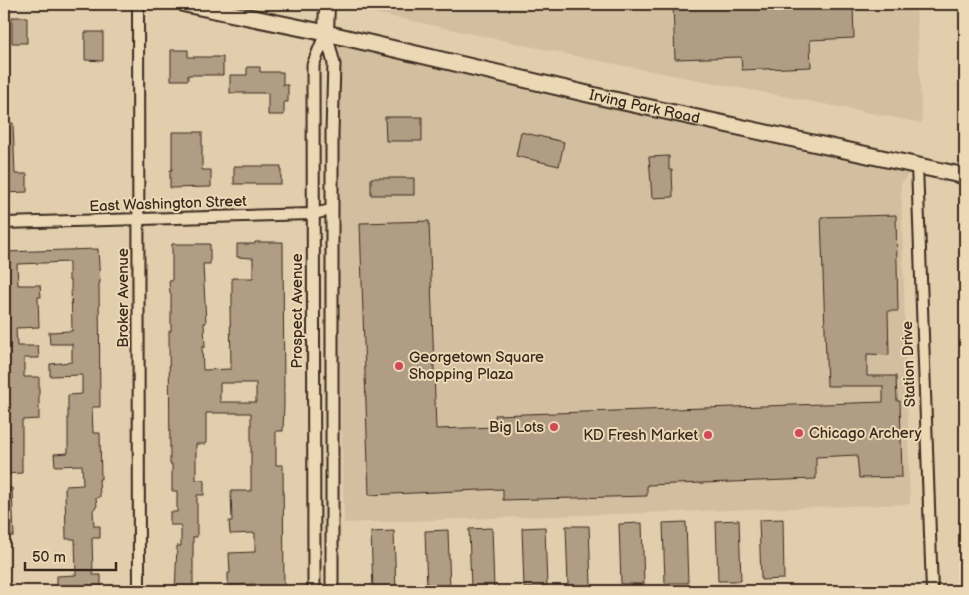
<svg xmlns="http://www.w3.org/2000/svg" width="969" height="595" viewBox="0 0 969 595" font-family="'Balsamiq Sans',sans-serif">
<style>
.built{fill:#d3bfa0}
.building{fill:#b19d83;stroke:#3b2a1e;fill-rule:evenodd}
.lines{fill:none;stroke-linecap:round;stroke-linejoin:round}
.minor-casing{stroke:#3b2a1e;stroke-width:14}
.tertiary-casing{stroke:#3b2a1e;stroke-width:15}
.secondary-casing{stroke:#3b2a1e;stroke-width:18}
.primary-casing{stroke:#3b2a1e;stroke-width:19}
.minor{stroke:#edd8b6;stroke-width:10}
.tertiary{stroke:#edd8b6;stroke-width:11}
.secondary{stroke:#edd8b6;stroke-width:14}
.primary{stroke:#edd8b6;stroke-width:15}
.poi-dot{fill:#d1495b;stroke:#edd8b6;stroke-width:2}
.labels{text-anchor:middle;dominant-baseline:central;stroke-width:4;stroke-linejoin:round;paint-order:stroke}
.street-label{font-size:15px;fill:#3b2a1e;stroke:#edd8b6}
.poi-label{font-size:15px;fill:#3b2a1e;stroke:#edd8b6;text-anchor:start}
</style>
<rect width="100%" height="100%" fill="#e2cead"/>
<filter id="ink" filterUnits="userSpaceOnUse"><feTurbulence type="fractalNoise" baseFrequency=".02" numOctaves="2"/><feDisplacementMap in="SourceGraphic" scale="10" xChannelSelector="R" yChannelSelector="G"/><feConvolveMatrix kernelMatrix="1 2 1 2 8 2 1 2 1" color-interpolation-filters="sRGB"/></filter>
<g filter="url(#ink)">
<path class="built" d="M 368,4 L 916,4 L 922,123 L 589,59 L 370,12 Z
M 331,39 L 913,168 L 901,184 L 910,504 L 344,523 Z"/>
<path class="building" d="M 673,4 L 853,4 L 854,38 L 810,40 L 811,67 L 742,70 L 741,57 L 675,59 Z
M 12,17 L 27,17 L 27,43 L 12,43 Z
M 85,32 L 103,32 L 103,61 L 85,60 Z
M 171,50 L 188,50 L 188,57 L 223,57 L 223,75 L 188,75 L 188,80 L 171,80 Z
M 247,67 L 260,67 L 260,72 L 283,72 L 283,85 L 288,85 L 288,102 L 284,102 L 284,115 L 268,115 L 268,93 L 230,93 L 230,75 L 247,75 Z
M 385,117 L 422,117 L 422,141 L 386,141 Z
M 4,123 L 13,123 L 15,174 L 27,174 L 27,192 L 4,193 Z
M 172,132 L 202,132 L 202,170 L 211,170 L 211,187 L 170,188 L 170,170 L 172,170 Z
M 521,132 L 564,142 L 559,166 L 516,156 Z
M 669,156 L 669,170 L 672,170 L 673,197 L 652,198 L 649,157 Z
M 234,166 L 281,166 L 281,184 L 234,184 Z
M 371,178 L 414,178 L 414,195 L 371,195 Z
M 896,215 L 898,311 L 888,311 L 889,355 L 867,354 L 867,376 L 896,376 L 897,401 L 900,401 L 902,477 L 859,478 L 857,455 L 816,457 L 816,479 L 647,485 L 647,496 L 503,500 L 503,489 L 369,495 L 360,223 L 429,221 L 436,429 L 495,427 L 495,415 L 883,402 L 883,386 L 827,386 L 821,217 Z
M 255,242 L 283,242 L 284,404 L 283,431 L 276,431 L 276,465 L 283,465 L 284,588 L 255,588 L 255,584 L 228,585 L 228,573 L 230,573 L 229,553 L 255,552 L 255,533 L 230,534 L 229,521 L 232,521 L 231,491 L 251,491 L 251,413 L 206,413 L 206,444 L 196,444 L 196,480 L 204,480 L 204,495 L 197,495 L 197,537 L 193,537 L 193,591 L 175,591 L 177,546 L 181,546 L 181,525 L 170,525 L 170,512 L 177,512 L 177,491 L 172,491 L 172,464 L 170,464 L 169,331 L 171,331 L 171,293 L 170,293 L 169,281 L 172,281 L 172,244 L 210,244 L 210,264 L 203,264 L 206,323 L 204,323 L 205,347 L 202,347 L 203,370 L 231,369 L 230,307 L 232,307 L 232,278 L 253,278 L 253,258 L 237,257 L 237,244 L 255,244 ZM 220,383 L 256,383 L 256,402 L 220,402 Z
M 98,249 L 100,283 L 99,283 L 100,407 L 92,407 L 93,433 L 100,433 L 101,479 L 99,479 L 100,497 L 96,498 L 97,506 L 93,510 L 94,526 L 100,526 L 100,538 L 92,538 L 93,575 L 101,575 L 101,591 L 57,591 L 57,576 L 76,575 L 75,539 L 66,539 L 65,486 L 83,485 L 82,465 L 55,466 L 54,454 L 68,453 L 68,395 L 82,394 L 82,375 L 50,376 L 50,364 L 72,362 L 72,344 L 50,344 L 49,332 L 72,331 L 71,281 L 69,281 L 69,262 L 17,264 L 18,285 L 40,285 L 41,297 L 38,297 L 39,327 L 16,328 L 17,346 L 38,346 L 39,358 L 24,358 L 24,377 L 39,377 L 39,419 L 22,420 L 22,473 L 4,474 L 4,252 Z
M 4,488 L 12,488 L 14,536 L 4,536 Z
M 783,519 L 784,579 L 761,580 L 759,520 Z
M 739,520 L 741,581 L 718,581 L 716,521 Z
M 686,522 L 688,583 L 665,583 L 663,523 Z
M 642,523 L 644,584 L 621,584 L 619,524 Z
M 566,526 L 589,526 L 591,586 L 568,586 Z
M 545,527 L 547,587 L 524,588 L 522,528 Z
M 492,528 L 494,589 L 471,590 L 469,529 Z
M 448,530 L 450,590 L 427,591 L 425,531 Z
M 394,531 L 396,591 L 373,591 L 371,532 Z"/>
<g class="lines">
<defs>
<path id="minor" d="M 138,4 L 139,591
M 917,165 L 932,591
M 4,223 L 312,214 L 332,210"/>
<path id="tertiary" d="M 326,33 L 334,64 L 332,133 L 332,591
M 314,591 L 313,65 L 326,33"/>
<path id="secondary" d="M 326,33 L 327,4"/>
<g id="primary">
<path id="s1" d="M 185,4 L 326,33 L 605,98 L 965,176"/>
</g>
</defs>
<use href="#minor" class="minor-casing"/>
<use href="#tertiary" class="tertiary-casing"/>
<use href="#secondary" class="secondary-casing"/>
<use href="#primary" class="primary-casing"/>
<use href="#minor" class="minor"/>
<use href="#tertiary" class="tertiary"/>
<use href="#secondary" class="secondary"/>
<use href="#primary" class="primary"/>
</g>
</g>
<g class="poi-dot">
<circle cx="399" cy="366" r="5"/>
<circle cx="554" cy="427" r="5"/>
<circle cx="799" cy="433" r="5"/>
<circle cx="708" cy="435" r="5"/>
</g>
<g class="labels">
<g class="street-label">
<text stroke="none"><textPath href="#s1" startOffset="471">Irving Park Road</textPath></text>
<text transform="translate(168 204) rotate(-2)">East Washington Street</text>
<text transform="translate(123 298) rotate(-90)">Broker Avenue</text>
<text transform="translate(297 311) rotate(-90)">Prospect Avenue</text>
<text transform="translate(909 364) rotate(-92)">Station Drive</text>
</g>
<g class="poi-label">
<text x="409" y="357">Georgetown Square<tspan x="409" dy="17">Shopping Plaza</tspan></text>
<text x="544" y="427" text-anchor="end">Big Lots</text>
<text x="809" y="433">Chicago Archery</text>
<text x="698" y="435" text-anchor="end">KD Fresh Market</text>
</g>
</g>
<rect width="969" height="595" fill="none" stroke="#edd8b6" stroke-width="20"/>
<rect x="10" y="10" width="949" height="575" fill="none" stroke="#3b2a1e" stroke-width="2" filter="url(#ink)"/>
<path d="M25 562v8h91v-8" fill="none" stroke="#3b2a1e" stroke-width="2.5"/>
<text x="32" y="562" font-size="15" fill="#3b2a1e" stroke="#edd8b6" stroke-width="4" paint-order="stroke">50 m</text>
</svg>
